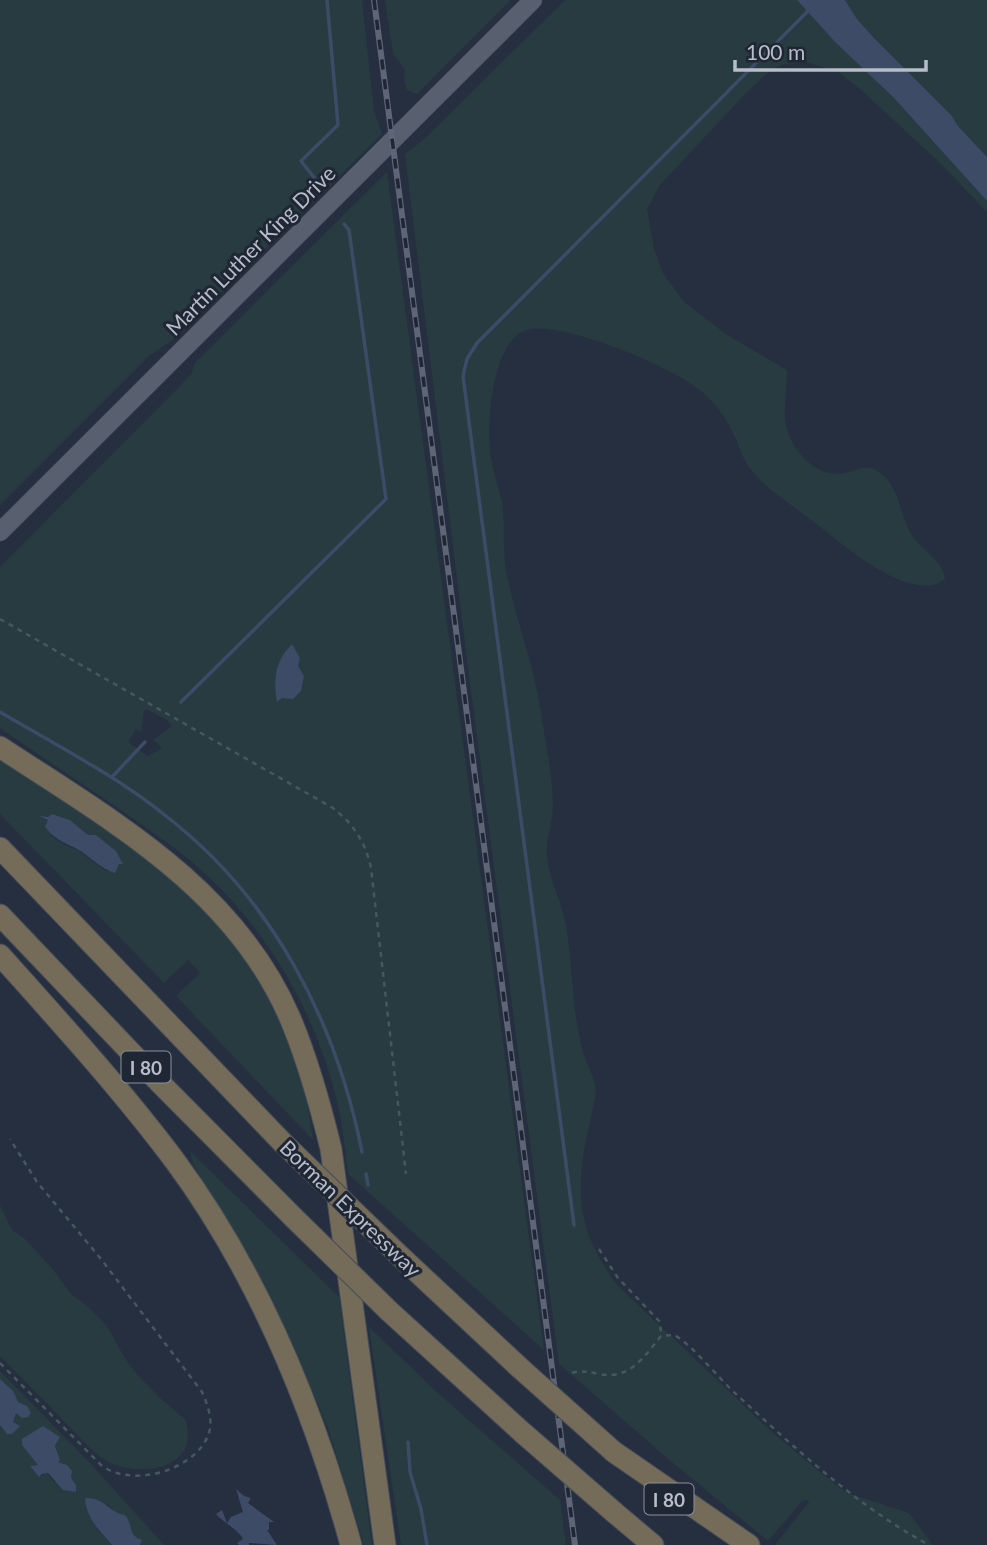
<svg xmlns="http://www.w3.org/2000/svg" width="987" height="1545" viewBox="0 0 987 1545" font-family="Lato,sans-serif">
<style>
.green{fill:#283b40;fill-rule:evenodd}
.water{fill:#3d4b67}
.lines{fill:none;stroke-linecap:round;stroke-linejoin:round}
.stream{stroke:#3d4b67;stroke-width:3.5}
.major-casing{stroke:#444a58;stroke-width:19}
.highway-casing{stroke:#454c59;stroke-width:23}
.path{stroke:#46585d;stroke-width:2.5;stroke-dasharray:5 5;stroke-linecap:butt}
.major{stroke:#58606f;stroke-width:18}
.highway{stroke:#746b58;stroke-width:21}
.rail-casing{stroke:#5d6576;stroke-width:6}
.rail{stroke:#1f2634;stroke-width:3.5;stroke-dasharray:10;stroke-linecap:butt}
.highway-bridge-casing{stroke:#454c59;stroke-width:23;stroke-linecap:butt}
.highway-bridge{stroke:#746b58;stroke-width:21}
.labels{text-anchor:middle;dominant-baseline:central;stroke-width:6;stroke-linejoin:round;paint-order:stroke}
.shield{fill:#1f2634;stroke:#89909c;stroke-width:2}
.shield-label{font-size:19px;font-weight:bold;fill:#b7bdc9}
.street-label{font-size:21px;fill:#b7bdc9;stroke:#1f2634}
</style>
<rect width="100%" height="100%" fill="#262f3f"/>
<path class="green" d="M 0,0 L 362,0 L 374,111 L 382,134 L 171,341 L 150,355 L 0,505 Z
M 385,0 L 511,0 L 417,94 L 407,90 L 404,80 L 405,70 L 393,53 Z
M 565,0 L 797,0 L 835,42 L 894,98 L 987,201 L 987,212 L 939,162 L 860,89 L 838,72 L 806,62 L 781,65 L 770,71 L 747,92 L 660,185 L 647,209 L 654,249 L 663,273 L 684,302 L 727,335 L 787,370 C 787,386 784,403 785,419 C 787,443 810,474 837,474 C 857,474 863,459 883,475 C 900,490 900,517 913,537 C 924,552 942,560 945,579 C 911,606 840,542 814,522 C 792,505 766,490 749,467 C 744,460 741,453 738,444 C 730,424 718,405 701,391 C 674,367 566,323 531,329 C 492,335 487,420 490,451 C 492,468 498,485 502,502 C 506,527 501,553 508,580 C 517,623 533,663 540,707 C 545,739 552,772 553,804 C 553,822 546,839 547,856 C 549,880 562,902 566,926 C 573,966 572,1009 582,1049 C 586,1064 595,1077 596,1092 C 593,1112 587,1131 584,1151 C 575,1207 584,1238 616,1284 L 773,1433 L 820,1472 L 847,1493 L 909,1513 L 933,1545 L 775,1545 L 809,1502 L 808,1500 L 803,1500 L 768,1541 L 667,1458 L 559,1364 L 467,660 L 405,154 L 422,141 Z
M 845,0 L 987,0 L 987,157 L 958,126 L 951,115 L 874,38 L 857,19 Z
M 387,172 L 544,1350 L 348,1174 C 345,1151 343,1127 338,1105 C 319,1022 274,940 212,880 C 183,852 148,829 115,806 C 76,780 38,754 0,728 L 0,567 L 179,387 L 191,374 L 195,363 ZM 146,709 L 167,720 L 172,726 L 153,740 L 162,748 L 148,756 L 128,742 L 136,729 L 141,732 L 144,711 Z
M 0,759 C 59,800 125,839 179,886 C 252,951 302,1043 313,1140 L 176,996 L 200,973 L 188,960 L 164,983 L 0,814 ZM 52,814 L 70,820 L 88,835 L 96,835 L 116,851 L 119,863 L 116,869 L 106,871 L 79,851 L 61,843 L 52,836 L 48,820 L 41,817 L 48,817 Z
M 190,1151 L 339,1297 L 372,1545 L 364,1545 L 328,1428 L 275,1306 L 193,1164 Z
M 0,1205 L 12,1230 L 24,1238 L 51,1267 L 71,1294 L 87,1306 L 107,1326 L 126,1360 L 137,1374 L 160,1398 L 186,1420 C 190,1439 189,1452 172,1462 C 154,1473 121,1471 104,1459 C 88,1448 75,1432 61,1418 C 41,1397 20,1376 0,1356 Z
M 369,1327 L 440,1395 L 560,1500 L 566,1545 L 401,1545 Z
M 0,1371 L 92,1465 L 164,1545 L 140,1545 L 142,1540 L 136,1538 L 129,1526 L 107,1504 L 97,1529 L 112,1545 L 0,1545 L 0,1425 L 7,1434 L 18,1402 L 0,1379 ZM 59,1441 L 55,1446 L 60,1460 L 58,1462 L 76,1485 L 54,1482 L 47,1473 L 39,1477 L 30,1466 L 39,1465 L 35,1460 Z"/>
<path class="water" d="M 797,0 L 845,0 L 857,19 L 874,38 L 951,115 L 958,126 L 987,157 L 987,201 L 894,98 L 835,42 Z
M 292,644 L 300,658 L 298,666 L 304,676 L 301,691 L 293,699 L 282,698 L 277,702 C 273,679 275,661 292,644 Z
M 52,814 L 70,820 L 88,835 L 96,835 L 116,851 L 123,864 L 119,864 L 115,873 C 102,869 93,860 82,852 C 66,842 58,843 45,827 L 48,820 L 39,816 L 48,817 Z
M 0,1379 L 13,1391 L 18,1402 L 27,1406 L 31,1413 L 28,1417 L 22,1418 L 16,1413 L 13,1422 L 20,1426 L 12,1434 L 7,1434 L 0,1425 Z
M 43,1426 L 60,1437 L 55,1446 L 60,1460 L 58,1462 L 67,1465 L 72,1471 L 71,1478 L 76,1485 L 76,1492 L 63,1490 L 48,1473 L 42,1474 L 39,1477 L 30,1466 L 38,1465 L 22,1445 L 22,1439 Z
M 236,1489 L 244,1496 L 251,1498 L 248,1503 L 274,1522 L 269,1522 L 269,1530 L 267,1530 L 277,1545 L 251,1543 L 249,1543 L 249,1545 L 239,1545 L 237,1543 L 243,1539 C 239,1530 224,1523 216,1514 L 222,1510 L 227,1523 L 231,1517 L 243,1512 Z
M 85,1498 C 105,1497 109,1513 125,1515 C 133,1524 128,1536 142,1540 L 140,1545 L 112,1545 C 100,1531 86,1518 85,1498 Z"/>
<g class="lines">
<path class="stream" d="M 320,185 L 301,161 L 338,125 L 327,0
M 181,702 L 386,499 L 349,230 L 344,224
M 0,712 C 56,745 115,775 166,816 C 273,899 336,1021 362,1152
M 112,777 L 145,742
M 366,1174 L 368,1185
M 574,1225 L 463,376 L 467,359 L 477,343 L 810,9
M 408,1442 L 410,1472 L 421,1509 L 427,1545"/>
<defs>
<path id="major" d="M 0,532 L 533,0"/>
<path id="highway" d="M 0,747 C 112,821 234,888 290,1018 C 308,1060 320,1104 331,1149 L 385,1545
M 0,848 L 283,1143
M 0,915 L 161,1084 L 293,1217
M 0,955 C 60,1022 121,1089 175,1161 C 259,1275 314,1410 351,1545
M 400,1256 L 520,1368
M 389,1311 L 523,1433
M 614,1452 L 749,1545
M 615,1513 L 653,1545"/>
</defs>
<use href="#major" class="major-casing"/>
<use href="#highway" class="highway-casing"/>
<path class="path" d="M 0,619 L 333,808 C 354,825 365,841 371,868 L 406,1174
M 599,1249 L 618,1278 L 660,1322 L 661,1336
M 0,1363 L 100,1464 C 130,1490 201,1470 210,1429 C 212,1417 207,1403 202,1392 L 101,1259 L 37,1182 L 10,1139
M 572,1373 C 582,1370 589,1372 599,1374 C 630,1380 644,1357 661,1336 L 674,1335 C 693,1345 718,1378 736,1394 C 796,1449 857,1506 929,1545"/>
<use href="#major" class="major"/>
<use href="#highway" class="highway"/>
<defs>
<path id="rail" d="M 374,0 L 575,1545"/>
</defs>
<use href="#rail" class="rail-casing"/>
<use href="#rail" class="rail"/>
<defs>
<path id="highway-bridge" d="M 283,1143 L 400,1256
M 293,1217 L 389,1311
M 520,1368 L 614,1452
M 523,1433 L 615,1513"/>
</defs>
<use href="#highway-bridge" class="highway-bridge-casing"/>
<use href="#highway-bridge" class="highway-bridge"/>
</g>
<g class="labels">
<g class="shield">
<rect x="121.5" y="1051.5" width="49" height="31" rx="5"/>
<rect x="644.5" y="1483.5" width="49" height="31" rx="5"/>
</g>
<g class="shield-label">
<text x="146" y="1067">I 80</text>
<text x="669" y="1499">I 80</text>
</g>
<g class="street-label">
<text transform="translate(250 250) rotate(-45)">Martin Luther King Drive</text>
<text transform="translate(351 1208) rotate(44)">Borman Expressway</text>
</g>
</g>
<path d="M735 60v10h191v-10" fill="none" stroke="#b7bdc9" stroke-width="3.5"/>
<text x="746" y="60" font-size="21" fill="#b7bdc9" stroke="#1f2634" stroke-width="5" paint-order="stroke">100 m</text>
</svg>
